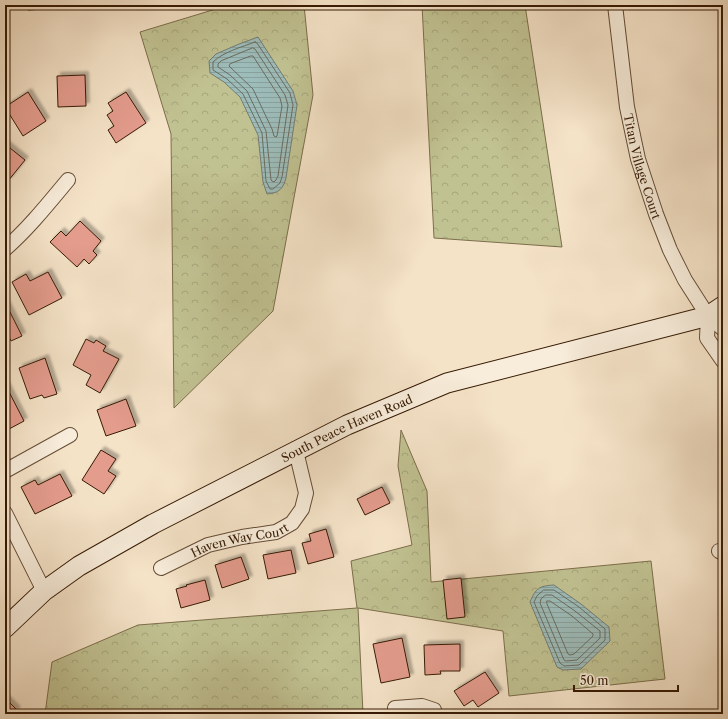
<svg xmlns="http://www.w3.org/2000/svg" width="728" height="719" viewBox="0 0 728 719" font-family="'Libre Caslon Text',serif">
<style>
.forest{fill:url(#forest-crowns);stroke:#7c6e4b}
.water{fill:url(#water-rules);stroke:#747c72}
.lines{fill:none;stroke-linecap:round;stroke-linejoin:round}
.shore{stroke:#6a6c60;stroke-width:1}
.building{fill:#e49c8d;stroke:#361a04;filter:url(#shadow)}
.minor-casing{stroke:#664c35;stroke-width:16}
.secondary-casing{stroke:#361a04;stroke-width:21}
.minor{stroke:#f8eddb;stroke-width:14}
.secondary{stroke:#f8eddb;stroke-width:19}
.labels{text-anchor:middle;dominant-baseline:central;stroke-width:4;stroke-linejoin:round;paint-order:stroke}
.street-label{font-size:12px;fill:#361a04;stroke:#f8eddb}
</style>
<defs>
<pattern id="forest-crowns" width="20" height="18" patternUnits="userSpaceOnUse"><rect width="20" height="18" fill="#c1c292"/><path d="M2 6a3 3 0 1 1 6 0M12 15a3 3 0 1 1 6 0" fill="none" stroke="#a6a67c"/></pattern>
<pattern id="water-rules" width="6" height="5" patternUnits="userSpaceOnUse"><rect width="6" height="5" fill="#9dbdbb"/><path d="M0 2.5h6" fill="none" stroke="#88a29f"/></pattern>
<filter id="shadow"><feDropShadow dx="3.5" dy="-3.5" stdDeviation="1" flood-color="#0004"/></filter>
</defs>
<rect width="100%" height="100%" fill="#f5e3c8"/>
<filter id="stains"><feTurbulence type="fractalNoise" baseFrequency=".005" numOctaves="4"/><feColorMatrix values="0 0 0 0 .2 0 0 0 0 .09 0 0 0 0 .02 0 0 0 .5 -.17"/></filter>
<radialGradient id="worn" r=".72"><stop offset=".6" stop-color="#630" stop-opacity="0"/><stop offset="1" stop-color="#630" stop-opacity=".3"/></radialGradient>
<path class="forest" d="M 229,5 L 304,5 L 313,95 L 273,311 L 174,408 L 171,134 L 140,32 Z
M 422,5 L 525,5 L 562,247 L 434,238 Z
M 401,430 L 427,491 L 431,582 L 651,561 L 665,679 L 509,696 L 503,631 L 358,608 L 363,714 L 45,714 L 52,662 L 138,625 L 357,608 L 351,561 L 412,545 L 398,466 Z"/>
<path class="water" d="M 258,37 L 293,91 L 297,105 L 286,178 C 283,189 279,193 267,194 L 263,182 L 258,135 L 240,97 L 224,82 L 210,73 L 209,61 L 216,54 L 239,44 Z
M 554,585 L 581,604 L 609,627 L 610,641 L 581,669 L 563,670 L 557,667 L 530,602 C 536,588 539,586 554,585 Z"/>
<g class="lines">
<path class="shore" d="M 255,42 L 257,43 L 290,93 L 293,105 L 282,177 L 280,183 L 273,189 L 270,189 L 266,181 L 262,133 L 243,94 L 227,79 L 213,70 L 213,62 C 223,52 242,47 255,42 Z
M 253,48 L 255,49 L 285,95 L 288,105 L 278,176 L 276,180 L 274,182 L 272,181 L 271,180 L 266,131 L 247,91 L 230,75 L 218,67 L 218,64 L 221,61 Z
M 251,56 L 253,56 L 280,98 L 282,106 L 277,136 L 276,137 L 274,136 L 272,129 L 253,89 L 229,66 L 230,64 Z
M 544,590 L 554,590 L 579,607 L 605,629 L 605,640 L 579,665 L 564,666 L 560,663 L 534,602 L 537,596 Z
M 546,595 L 552,595 L 575,611 L 600,631 L 600,638 L 577,660 L 566,661 L 564,660 L 540,603 L 541,599 Z
M 547,601 L 550,601 L 572,616 L 593,634 L 593,636 L 574,654 L 570,655 L 568,654 L 547,604 Z"/>
</g>
<path class="building" d="M 28,5 L 43,5 L 44,9 L 28,10 Z
M 85,75 L 86,106 L 58,107 L 57,76 Z
M 28,92 L 46,121 L 23,136 L 5,107 Z
M 126,92 L 146,123 L 116,143 L 108,130 L 114,126 L 107,115 L 113,111 L 108,103 Z
M 5,144 L 25,160 L 8,181 L 5,179 Z
M 80,221 L 101,241 L 93,251 L 97,255 L 89,264 L 84,259 L 77,267 L 50,242 L 61,231 L 66,236 Z
M 48,272 L 62,298 L 29,315 L 12,282 L 26,274 L 30,281 Z
M 5,302 L 22,336 L 11,341 L 8,335 L 5,337 Z
M 86,339 L 94,343 L 96,340 L 106,346 L 103,351 L 119,359 L 100,393 L 86,385 L 91,375 L 73,365 Z
M 45,358 L 57,394 L 44,398 L 42,395 L 30,399 L 19,368 Z
M 5,384 L 24,421 L 9,429 L 5,422 Z
M 126,399 L 136,426 L 106,436 L 97,410 Z
M 101,450 L 116,459 L 108,471 L 116,476 L 104,494 L 82,480 Z
M 60,474 L 72,496 L 35,514 L 21,487 L 35,480 L 38,485 Z
M 382,487 L 390,503 L 365,515 L 357,499 Z
M 326,529 L 334,557 L 308,564 L 302,543 L 311,541 L 309,534 Z
M 291,550 L 296,573 L 268,579 L 263,555 Z
M 241,557 L 249,579 L 222,588 L 215,565 Z
M 461,578 L 465,617 L 447,619 L 443,580 Z
M 205,580 L 210,600 L 181,608 L 176,589 L 187,586 L 186,585 Z
M 402,638 L 410,677 L 381,683 L 373,644 Z
M 460,644 L 460,671 L 440,671 L 441,674 L 425,675 L 424,645 Z
M 485,672 L 499,693 L 478,707 L 473,700 L 464,706 L 454,691 Z
M 5,698 L 17,710 L 13,714 L 5,714 Z"/>
<g class="lines">
<defs>
<g id="minor">
<path id="s1" d="M 615,5 L 627,107 L 638,159 L 656,214 L 670,250 L 685,280 L 708,316 L 723,329"/>
<path d="M 5,249 C 28,229 48,204 68,180"/>
<path d="M 708,316 L 707,338 L 723,361"/>
<path d="M 5,471 L 70,435"/>
<path d="M 5,513 L 44,591"/>
<path d="M 719,551 L 723,553"/>
<path id="s2" d="M 161,568 L 208,545 L 242,537 L 276,532 L 292,523 L 302,509 L 306,493 L 296,451"/>
<path d="M 395,708 L 422,706 L 434,710 L 435,714"/>
</g>
<g id="secondary">
<path id="s3" d="M 5,628 L 44,591 L 79,566 L 153,524 L 347,425 L 447,383 L 708,316 L 723,306"/>
</g>
</defs>
<use href="#minor" class="minor-casing"/>
<use href="#secondary" class="secondary-casing"/>
<use href="#minor" class="minor"/>
<use href="#secondary" class="secondary"/>
</g>
<g class="labels">
<g class="street-label">
<text stroke="none"><textPath href="#s1" startOffset="164">Titan Village Court</textPath></text>
<text stroke="none"><textPath href="#s3" startOffset="398">South Peace Haven Road</textPath></text>
<text stroke="none"><textPath href="#s2" startOffset="84">Haven Way Court</textPath></text>
</g>
</g>
<rect width="728" height="719" fill="none" stroke="#f5e3c8" stroke-width="20"/>
<rect x="6" y="6" width="716" height="707" fill="none" stroke="#361a04" stroke-width="2"/>
<rect x="10" y="10" width="708" height="699" fill="none" stroke="#361a04"/>
<path d="M574 685v6h104v-6" fill="none" stroke="#361a04" stroke-width="2"/>
<text x="580" y="685" font-size="12" fill="#361a04" stroke="#f8eddb" stroke-width="3" paint-order="stroke">50 m</text>
<rect width="100%" height="100%" filter="url(#stains)"/>
<rect width="100%" height="100%" fill="url(#worn)"/>
</svg>
